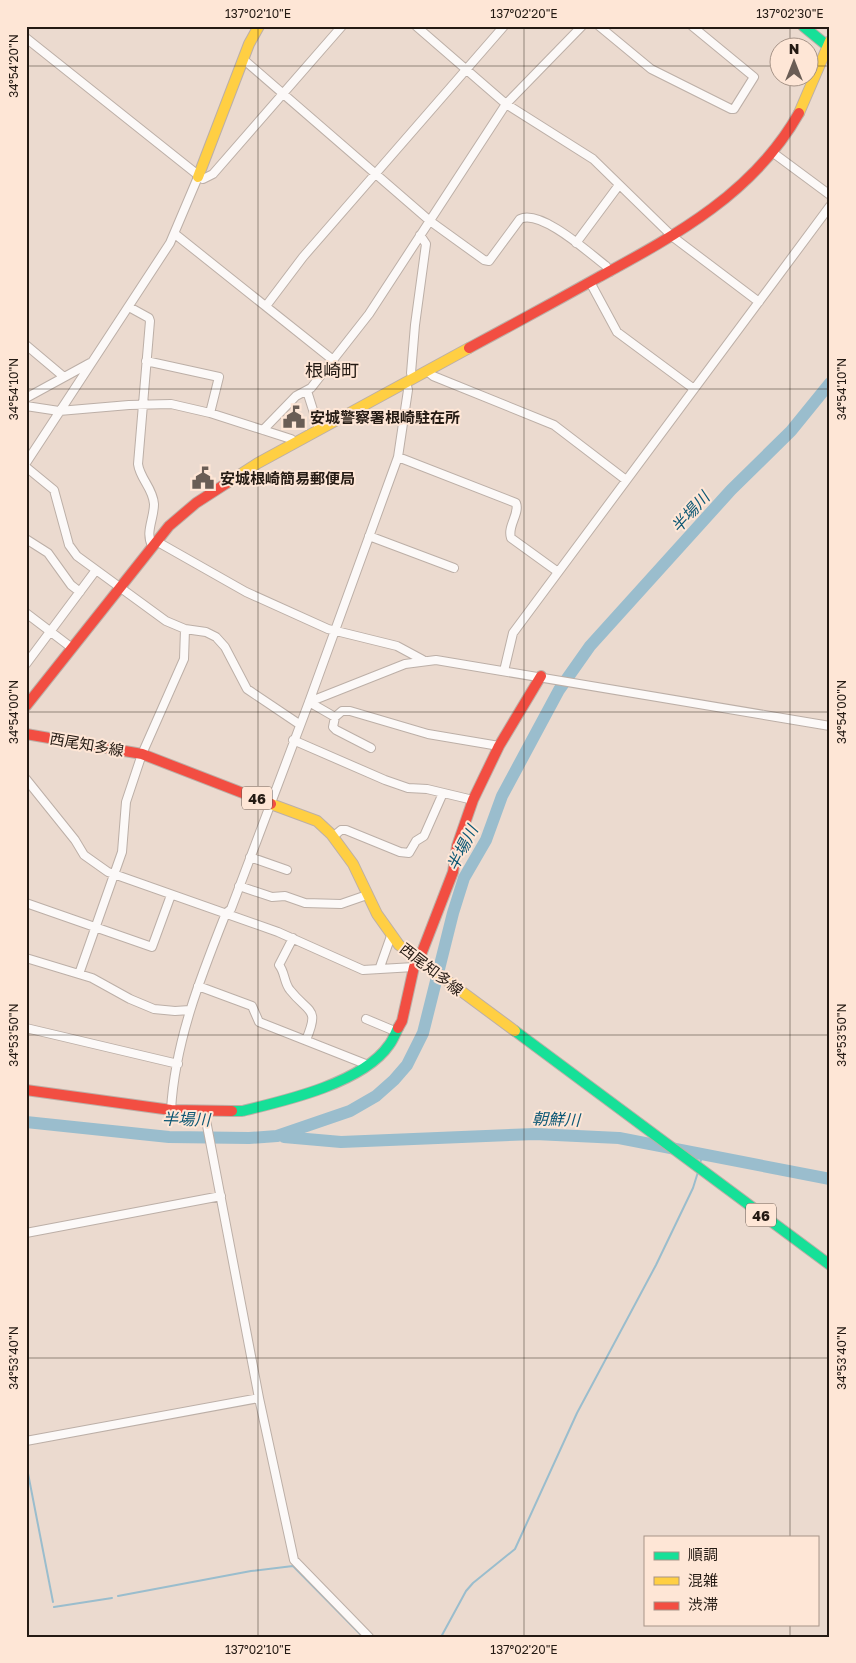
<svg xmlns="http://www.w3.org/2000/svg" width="856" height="1663" viewBox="0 0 856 1663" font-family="'Golos Text','Noto Sans JP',sans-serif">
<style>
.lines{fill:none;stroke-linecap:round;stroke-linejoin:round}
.stream{stroke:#9abdcd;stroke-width:2}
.river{stroke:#9abdcd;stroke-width:12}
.street-casing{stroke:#bcafa7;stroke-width:10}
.fast-casing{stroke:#bcafa7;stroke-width:12}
.slow-casing{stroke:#bcafa7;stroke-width:12}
.jam-casing{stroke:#bcafa7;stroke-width:12}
.street{stroke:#fcf9f8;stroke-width:8}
.fast{stroke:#16e098;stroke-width:10}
.slow{stroke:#ffcf43;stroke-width:10}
.jam{stroke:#f24e42;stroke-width:10}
.ticks{fill:none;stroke:#241a13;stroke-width:1;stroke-opacity:0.45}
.labels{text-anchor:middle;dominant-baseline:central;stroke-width:4;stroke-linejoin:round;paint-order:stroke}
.shield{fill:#fee6d6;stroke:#65574e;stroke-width:1}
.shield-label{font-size:14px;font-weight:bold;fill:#241a13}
.poi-label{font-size:15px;font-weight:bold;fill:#241a13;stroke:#fee6d6;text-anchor:start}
.street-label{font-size:15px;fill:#241a13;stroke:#fee6d6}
.water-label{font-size:16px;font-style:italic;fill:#0d5875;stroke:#fee6d6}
.quarter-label{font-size:18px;fill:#241a13;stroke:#fee6d6}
.neatline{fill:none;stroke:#241a13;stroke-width:2}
.ticks-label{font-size:12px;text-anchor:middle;fill:#241a13}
</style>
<rect width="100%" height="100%" fill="#ebdacf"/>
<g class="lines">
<path class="stream" d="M 700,1163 L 703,1154
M 26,1463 L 53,1602
M 118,1596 L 251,1571 L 293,1566 L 363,1637
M 54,1607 L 112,1598
M 441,1637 L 466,1591 L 473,1583 L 515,1549 L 577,1413 L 656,1265 L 693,1188 L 698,1172"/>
<path class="river" d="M 26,1122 L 169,1137 L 249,1138 L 277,1136 L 350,1111 L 376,1096 L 394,1080 L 407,1065 L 423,1033 L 453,913 L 464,878 L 486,840 L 502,796 L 559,690 L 590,646 L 731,490 L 791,431 L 830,383
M 284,1137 L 341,1142 L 535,1134 L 619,1138 L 830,1179"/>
<defs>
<path id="street" d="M 416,26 L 506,104 L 593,159 L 673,237 L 759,302
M 599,26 L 651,69 L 731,109 L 734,109 L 754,77 L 692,26
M 26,38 L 203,179 L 213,174 L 342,26
M 243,59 L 430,221 L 484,260 L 489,261 L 520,219 C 541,209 589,253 606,266 L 610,272
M 772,152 L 830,195
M 175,234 L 333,360
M 576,243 L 619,185
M 590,282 L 617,332 L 694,389
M 266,306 L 303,257 L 504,26
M 129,307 L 149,318 L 150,321 L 138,464 C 140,479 153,488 154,504 C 154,519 145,532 152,546
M 26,345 L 64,377
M 146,361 L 219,377 L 210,413
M 427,371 L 433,376 L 554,425 L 626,480
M 413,379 L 411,373 L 415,325 L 426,244 L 420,235
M 307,391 L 319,429
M 26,398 L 90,363
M 26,406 L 59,411 L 129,405 L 171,404 L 210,413 L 291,439 L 295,442
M 263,430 L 296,396 L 311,388 L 369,314 L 506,104 L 582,26
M 398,457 L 516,503 C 520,514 507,526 511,538 L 558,572
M 26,463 L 170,243 L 198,177
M 26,467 L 54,490 L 69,545 L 77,556 L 166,621 L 185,629 L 206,632 L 216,637 L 225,647 L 247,689 L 299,724
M 369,536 L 454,568
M 26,539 L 48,553 L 71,585 L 80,592
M 156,541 L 246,592 L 328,629 L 397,646 L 423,660
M 26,613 L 72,648
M 26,664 L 96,570
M 504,671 L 513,633 L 830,206
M 309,702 L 405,664 L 436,660 L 830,726
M 309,702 L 335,717 L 342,711 L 350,711 L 428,734 L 499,746
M 335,717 L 333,727 L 336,730 L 371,748
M 293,740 L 385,780 L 408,788 L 427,789 L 473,800
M 26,779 L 75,840 L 84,855 L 108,872 L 278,932 L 363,970 L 414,967
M 335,835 L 341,830 L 346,830 L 400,852 L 409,853 L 416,841 L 424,836 L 443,793
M 250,857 L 287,870
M 239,886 L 272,897 L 285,896 L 305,903 L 341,904 L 367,895
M 26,903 L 152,947 L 171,895
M 293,938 L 279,965 C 285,972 284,983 290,990 C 309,1014 320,1007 306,1040
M 26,958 L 92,978 L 130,999 L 154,1009 L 175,1011 L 190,1010
M 380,967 L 391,936
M 79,974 L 122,852 L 126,802 L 142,754 L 184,659 L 185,629
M 198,986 L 252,1006 L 259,1022 L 368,1065
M 366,1019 L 397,1032
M 26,1028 L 178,1064
M 171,1110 C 175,1041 201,976 226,913 L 231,909 L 309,702 L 398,457 L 408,390 L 406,382
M 205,1115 L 259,1398 L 294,1560 L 369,1637
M 26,1233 L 221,1196
M 26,1441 L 259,1398"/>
<path id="fast" d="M 803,26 L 830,48
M 515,1031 L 830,1265
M 232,1111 L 242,1111 C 284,1101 363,1083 389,1045 C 393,1040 395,1034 398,1028"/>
<path id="slow" d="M 799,113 L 830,41
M 198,177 L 249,44 L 259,26
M 227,483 L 258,463 L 469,348
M 271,804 L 317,821 L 331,834 L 353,864 L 377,914 L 399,945 L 515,1031"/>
<path id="jam" d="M 469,348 C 512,325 556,301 599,277 C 676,235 754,193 799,113
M 26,706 L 169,526 L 196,503 L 227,483
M 26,734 L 142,754 L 271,804
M 398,1028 L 402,1021 L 414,967 L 417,965 L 453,872 L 457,846 L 473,800 L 499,746 L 541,676
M 26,1090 L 171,1110 L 232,1111"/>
</defs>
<use href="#street" class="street-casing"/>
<use href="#fast" class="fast-casing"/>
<use href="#slow" class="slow-casing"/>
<use href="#jam" class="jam-casing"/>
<use href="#street" class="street"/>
<use href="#fast" class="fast"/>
<use href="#slow" class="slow"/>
<use href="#jam" class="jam"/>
</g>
<path class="ticks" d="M 258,26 L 258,1637M 524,26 L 524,1637M 790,26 L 790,48M 26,66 L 778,66M 808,66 L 830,66M 790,78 L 790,1537M 26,389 L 830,389M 26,712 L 830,712M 26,1035 L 830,1035M 26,1358 L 830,1358M 790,1624 L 790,1637"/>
<defs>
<symbol id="civic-bare" viewBox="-9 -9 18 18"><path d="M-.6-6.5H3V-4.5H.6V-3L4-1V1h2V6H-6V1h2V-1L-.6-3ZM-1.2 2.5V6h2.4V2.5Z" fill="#6a5d55" stroke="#fee6d6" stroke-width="2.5" paint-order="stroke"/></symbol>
</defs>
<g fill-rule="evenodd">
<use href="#civic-bare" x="278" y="401" width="32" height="32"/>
<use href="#civic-bare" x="187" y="462" width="32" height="32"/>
</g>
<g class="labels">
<g class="shield">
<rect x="242" y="786.5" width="30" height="23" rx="4"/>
<rect x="746" y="1203.5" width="30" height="23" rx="4"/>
</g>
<g class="shield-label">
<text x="257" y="798">46</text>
<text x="761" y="1215">46</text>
</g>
<g class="poi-label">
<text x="310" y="417">安城警察署根崎駐在所</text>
<text x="220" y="478">安城根崎簡易郵便局</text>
</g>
<g class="street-label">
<text transform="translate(87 744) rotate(10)">西尾知多線</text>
<text transform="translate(432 969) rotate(38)">西尾知多線</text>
</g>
<g class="water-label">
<text transform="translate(690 512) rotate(-48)">半場川</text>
<text transform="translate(462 848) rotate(-63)">半場川</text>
<text transform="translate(186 1119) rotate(1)">半場川</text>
<text transform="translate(556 1119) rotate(2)">朝鮮川</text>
</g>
<g class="quarter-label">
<text x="332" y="370">根崎町</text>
</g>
</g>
<rect width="856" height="1663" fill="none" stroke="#fee6d6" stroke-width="55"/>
<rect x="644" y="1536" width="175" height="90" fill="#fee6d6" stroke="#a79488"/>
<rect x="654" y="1552" width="25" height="8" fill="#16e098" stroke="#a79488"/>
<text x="688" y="1560" font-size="15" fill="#241a13">順調</text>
<rect x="654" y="1577" width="25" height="8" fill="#ffcf43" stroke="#a79488"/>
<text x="688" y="1586" font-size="15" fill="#241a13">混雑</text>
<rect x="654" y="1602" width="25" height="8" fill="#f24e42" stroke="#a79488"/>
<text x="688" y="1610" font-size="15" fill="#241a13">渋滞</text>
<g transform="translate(794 62)"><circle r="24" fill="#fee6d6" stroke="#a79488"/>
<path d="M0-4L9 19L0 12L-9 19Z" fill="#6a5d55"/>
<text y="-8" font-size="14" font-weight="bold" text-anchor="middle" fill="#241a13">N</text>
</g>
<rect x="28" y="28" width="800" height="1608" class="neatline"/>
<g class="ticks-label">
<text x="258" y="18">137°02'10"E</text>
<text x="524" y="18">137°02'20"E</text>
<text x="790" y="18">137°02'30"E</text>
<text transform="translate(14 66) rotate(-90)" y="4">34°54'20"N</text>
<text transform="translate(14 389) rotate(-90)" y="4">34°54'10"N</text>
<text transform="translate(842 389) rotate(-90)" y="4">34°54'10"N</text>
<text transform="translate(14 712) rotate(-90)" y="4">34°54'00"N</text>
<text transform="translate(842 712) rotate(-90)" y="4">34°54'00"N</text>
<text transform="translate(14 1035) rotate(-90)" y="4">34°53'50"N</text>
<text transform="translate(842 1035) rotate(-90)" y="4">34°53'50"N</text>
<text transform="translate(14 1358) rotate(-90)" y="4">34°53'40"N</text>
<text transform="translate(842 1358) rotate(-90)" y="4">34°53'40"N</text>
<text x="258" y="1654">137°02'10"E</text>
<text x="524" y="1654">137°02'20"E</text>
</g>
</svg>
